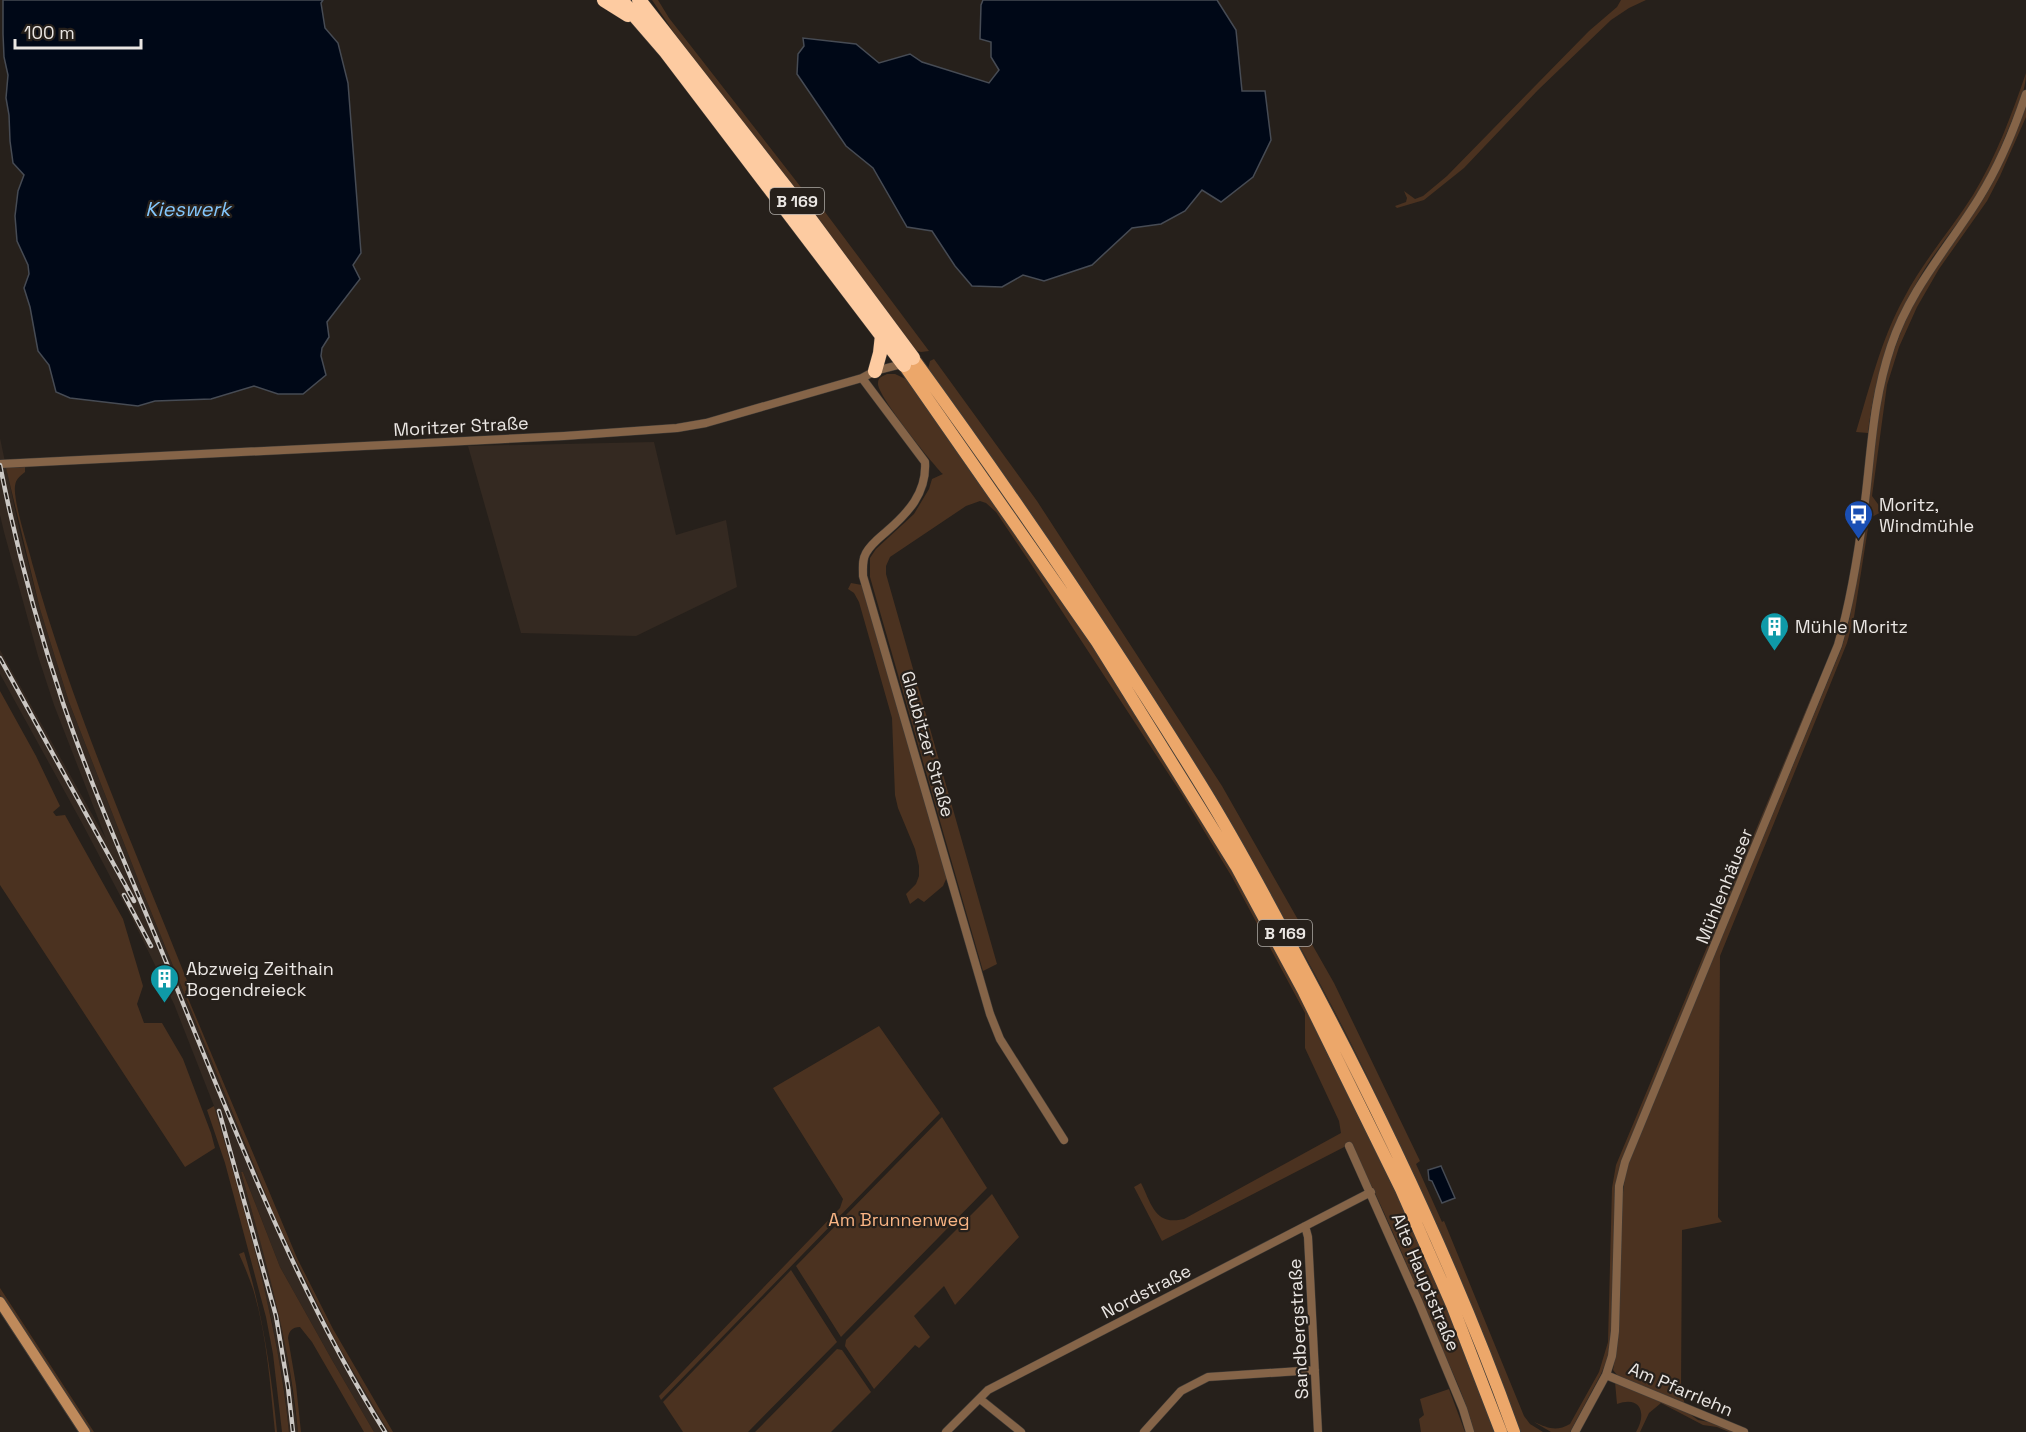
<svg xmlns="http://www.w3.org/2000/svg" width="2026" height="1432" viewBox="0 0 2026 1432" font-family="'Space Grotesk',sans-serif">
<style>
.built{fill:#342921}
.green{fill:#4b3220}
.water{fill:#000817;stroke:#464b54;stroke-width:1.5}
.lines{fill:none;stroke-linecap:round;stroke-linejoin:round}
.street-casing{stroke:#413c37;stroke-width:9}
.secondary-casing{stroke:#413c37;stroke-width:12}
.primary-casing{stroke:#413c37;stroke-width:14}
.highway-casing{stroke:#413c37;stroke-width:15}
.street{stroke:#856448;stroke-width:8}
.secondary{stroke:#bf8a5b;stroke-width:10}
.primary{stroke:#eca76a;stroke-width:12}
.highway{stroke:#fdcba1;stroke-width:14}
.rail-casing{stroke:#cbc7c3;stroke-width:4.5}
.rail{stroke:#26201b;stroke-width:2;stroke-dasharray:7;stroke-linecap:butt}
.labels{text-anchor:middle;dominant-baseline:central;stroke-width:4.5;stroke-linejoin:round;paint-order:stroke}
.shield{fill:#26201b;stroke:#afaba7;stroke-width:1.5}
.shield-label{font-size:16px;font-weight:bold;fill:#eae6e3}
.street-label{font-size:18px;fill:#eae6e3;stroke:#26201b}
.poi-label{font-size:18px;fill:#eae6e3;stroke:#26201b;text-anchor:start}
.park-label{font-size:18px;fill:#f9b483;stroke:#26201b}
.water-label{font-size:20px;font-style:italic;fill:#84c7fd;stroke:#26201b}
</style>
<rect width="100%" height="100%" fill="#26201b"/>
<path class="built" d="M 0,438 L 19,528 L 40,609 L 69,702 L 141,887 L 277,1222 L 320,1310 L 389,1432 L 374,1432 L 332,1360 L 280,1267 L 243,1172 L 241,1172 L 269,1270 L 286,1347 L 298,1432 L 289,1432 L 284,1388 L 271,1317 L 214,1106 L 174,1004 L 134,922 L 82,823 L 0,674 L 0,650 L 106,839 L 54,705 L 38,656 L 4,532 L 0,515 Z
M 654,442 L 676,535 L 726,520 L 737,587 L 636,636 L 521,633 L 468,446 Z"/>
<path class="green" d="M 652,0 L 658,0 L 669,18 L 807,195 L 822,208 L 929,351 L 921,352 L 913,350 L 689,55 Z
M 1621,0 L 1646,0 L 1629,8 L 1611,20 L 1538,90 L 1464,168 L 1424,200 L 1397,208 L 1395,206 L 1406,202 L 1407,198 L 1404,191 L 1415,199 L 1423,196 L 1447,176 L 1589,31 L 1617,7 Z
M 2026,73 C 2026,91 2017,108 2010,125 C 2000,149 1991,173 1977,195 C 1958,225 1934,251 1917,282 C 1890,328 1874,381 1868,433 L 1856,432 C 1870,387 1881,339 1904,298 C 1923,261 1951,230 1973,195 C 1996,157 2012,114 2026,73 Z
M 2026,105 L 2026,117 L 2000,176 L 1987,201 L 1939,269 L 1917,307 L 1899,347 L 1887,385 L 1872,496 L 1883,511 L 1872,517 L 1866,517 C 1871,474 1872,427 1883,385 C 1890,359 1900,333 1911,308 C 1928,269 1959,236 1982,201 C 2001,172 2013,137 2026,105 Z
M 934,359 L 1037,501 L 1222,786 L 1334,983 L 1420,1161 L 1416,1164 L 1442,1222 L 1444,1221 L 1524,1416 L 1530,1424 L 1543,1432 L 1519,1432 C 1478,1333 1438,1232 1394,1134 C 1346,1026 1287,922 1229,820 L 928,369 L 930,361 Z
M 887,374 L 895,374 L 908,380 L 997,505 L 1138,713 L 1244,889 L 1315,1022 L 1385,1165 L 1445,1302 L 1496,1432 L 1474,1432 C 1466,1398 1449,1365 1435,1333 C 1409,1269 1383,1205 1350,1144 L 1162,1241 L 1134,1187 L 1141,1183 C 1152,1205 1155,1226 1184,1219 L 1341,1133 L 1339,1121 L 1305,1048 L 1305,1013 L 1232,877 L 1181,793 L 1031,564 L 996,512 L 986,503 L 980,501 L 966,506 L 890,557 L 886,566 L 886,574 L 997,964 L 983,971 L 870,577 L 870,558 L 876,549 L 914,514 L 929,489 L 932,479 L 943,474 C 932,463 876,394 878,383 C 878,377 883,376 887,374 Z
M 25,467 L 25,472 C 19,477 16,479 15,486 C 13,502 29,549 33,566 C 73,711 135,849 190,988 L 185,991 L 297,1258 L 333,1329 L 393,1432 L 389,1432 L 381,1419 L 335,1340 L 277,1222 L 141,887 L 69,702 L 40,609 L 6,468 Z
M 1868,528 L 1854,617 L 1847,643 L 1720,956 L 1718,1217 L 1722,1222 L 1682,1230 L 1681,1393 L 1685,1404 L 1617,1375 L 1613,1370 L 1618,1341 L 1623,1193 L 1626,1169 L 1842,647 L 1850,617 L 1864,530 Z
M 851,583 L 862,585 L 947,877 L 943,886 L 924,902 L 918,898 L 910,904 L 906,894 L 916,884 L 919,876 L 919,866 L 915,849 L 898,808 L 895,795 L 892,718 L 859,602 L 854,593 L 848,589 Z
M 0,691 L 36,756 L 60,806 L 53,812 L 56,816 L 65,815 L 123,919 L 143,986 L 137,1004 L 144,1023 L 162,1023 L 183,1059 L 211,1133 L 215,1148 L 185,1167 L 0,885 Z
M 1813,693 L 1815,694 L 1619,1169 L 1616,1195 L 1611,1342 L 1609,1355 L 1601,1374 L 1570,1432 L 1551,1432 L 1534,1422 C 1548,1428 1556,1432 1570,1424 L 1599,1372 L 1608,1342 L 1612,1188 L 1616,1165 Z
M 879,1026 L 940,1113 L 661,1400 L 659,1396 L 840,1208 L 843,1199 L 773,1088 Z
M 214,1106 C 245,1213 278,1321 289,1432 L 282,1432 L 273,1354 L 266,1317 L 225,1163 L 207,1110 Z
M 942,1117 L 987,1188 L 841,1337 L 796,1266 Z
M 241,1172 L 243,1172 L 280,1267 L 332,1360 L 374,1432 L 364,1432 L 312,1342 L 300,1327 C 292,1327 289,1331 288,1338 L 296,1385 L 301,1432 L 298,1432 C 290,1343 265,1258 241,1172 Z
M 992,1194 L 1019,1237 L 955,1305 L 944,1286 L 914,1316 L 930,1337 L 919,1348 L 915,1345 L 874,1389 L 845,1346 L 846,1340 Z
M 244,1252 C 262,1311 271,1370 277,1432 L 275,1432 C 270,1384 267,1335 253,1289 C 249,1277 244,1265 239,1254 Z
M 791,1270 L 837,1342 L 748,1432 L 683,1432 L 663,1402 Z
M 0,1288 L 94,1432 L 89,1432 L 0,1295 Z
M 837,1349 L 842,1350 L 871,1392 L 831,1432 L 755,1432 Z
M 1615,1382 L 1687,1412 L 1698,1420 L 1715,1423 L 1737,1432 L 1729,1432 L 1717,1427 L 1703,1425 L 1661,1403 L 1649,1413 L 1640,1432 L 1636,1432 C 1647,1414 1641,1395 1617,1404 Z
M 1449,1389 L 1465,1432 L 1421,1432 L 1419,1419 L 1424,1415 L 1420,1399 Z"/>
<path class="water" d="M 3,0 L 323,0 L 321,3 L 325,28 L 338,43 L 348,83 L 361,253 L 353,265 L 360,279 L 327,322 L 329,337 L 322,348 L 321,356 L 326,375 L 303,394 L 278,394 L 254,386 L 211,399 L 155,401 L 138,406 L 70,398 L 56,392 L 49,365 L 38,351 L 30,307 L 24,288 L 29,274 L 28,265 L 17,241 L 15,216 L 18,191 L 24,175 L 13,163 L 10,141 L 9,115 L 6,98 L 8,75 L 4,57 L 3,34 Z
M 983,0 L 1217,0 L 1236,30 L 1242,91 L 1265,91 L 1271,140 L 1253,177 L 1221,202 L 1202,190 L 1185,211 L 1161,224 L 1132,228 L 1092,265 L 1044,281 L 1023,275 L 1002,287 L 972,286 L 955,266 L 932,231 L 907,227 L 873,168 L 846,146 L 797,74 L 798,54 L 804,46 L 803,38 L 856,44 L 879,63 L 910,54 L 922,62 L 989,83 L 999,70 L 991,57 L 991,42 L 980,39 L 981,5 Z
M 1441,1166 L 1455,1198 L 1442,1203 L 1432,1181 L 1429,1180 L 1428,1170 Z"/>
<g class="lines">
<defs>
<path id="street" d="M 862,378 L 925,462 C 927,493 908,513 886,532 C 879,538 871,544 866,553 C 862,560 863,567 863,576 L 990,1014 L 1000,1039 L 1064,1140
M 0,464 L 564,436 L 677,428 L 706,423 L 862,378 L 875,371 L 906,363
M 1349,1146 L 1419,1303 L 1463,1409 L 1470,1432
M 1305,1226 L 1308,1237 L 1318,1432
M 1606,1375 L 1744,1432
M 980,1399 L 1021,1432
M 946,1432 L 988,1390 L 1371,1192
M 1144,1432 L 1181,1391 L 1208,1377 L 1315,1370
M 1575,1432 L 1606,1375 L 1612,1356 L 1615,1331 L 1619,1186 L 1625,1162 L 1838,645 C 1852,596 1860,544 1866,493 C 1872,440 1874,397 1891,346 C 1910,289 1948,248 1979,198 C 1999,166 2014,130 2026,94"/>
<path id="secondary" d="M 0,1302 L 85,1432"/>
<path id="primary" d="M 913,358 C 1014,497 1111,639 1201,785 C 1237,843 1269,903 1301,964 C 1382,1115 1456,1270 1514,1432
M 904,365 L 1097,642 L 1236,866 L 1304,992 L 1401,1189 L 1452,1305 L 1501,1432"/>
<path id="highway" d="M 604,0 L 628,15
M 621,0 L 666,52 L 904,365
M 639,0 L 798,203 L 913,358
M 875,371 L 880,353 L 882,335"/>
</defs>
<use href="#street" class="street-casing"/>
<use href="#secondary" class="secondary-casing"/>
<use href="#primary" class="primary-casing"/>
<use href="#highway" class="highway-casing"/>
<use href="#street" class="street"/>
<use href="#secondary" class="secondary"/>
<use href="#primary" class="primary"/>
<use href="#highway" class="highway"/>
<defs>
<path id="rail" d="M 0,465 C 16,546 37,625 63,703 C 97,803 141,899 180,996 C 241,1145 299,1295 385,1432
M 0,658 L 134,901
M 124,895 L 151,946
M 219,1111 L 276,1316 L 288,1387 L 293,1432"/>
</defs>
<use href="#rail" class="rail-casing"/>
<use href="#rail" class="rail"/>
</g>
<defs>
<symbol id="bus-pin" viewBox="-11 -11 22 30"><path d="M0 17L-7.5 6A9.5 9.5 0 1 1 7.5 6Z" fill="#1a4fb4" stroke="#26201b"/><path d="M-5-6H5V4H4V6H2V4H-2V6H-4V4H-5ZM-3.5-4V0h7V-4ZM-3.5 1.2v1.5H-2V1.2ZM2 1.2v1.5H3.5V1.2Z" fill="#fff"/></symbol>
<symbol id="building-pin" viewBox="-11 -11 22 30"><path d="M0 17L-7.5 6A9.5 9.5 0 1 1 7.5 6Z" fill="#0f9aa8" stroke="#26201b"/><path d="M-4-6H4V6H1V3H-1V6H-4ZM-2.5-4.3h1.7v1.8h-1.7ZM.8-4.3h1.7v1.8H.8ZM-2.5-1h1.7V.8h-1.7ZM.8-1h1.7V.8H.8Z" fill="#fff"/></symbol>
</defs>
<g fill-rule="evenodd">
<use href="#bus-pin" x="1842" y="498" width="33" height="45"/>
<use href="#building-pin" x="1758" y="610" width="33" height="45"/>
<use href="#building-pin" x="148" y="962" width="33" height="45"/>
</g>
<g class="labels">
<g class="shield">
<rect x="770" y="188" width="54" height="26" rx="4.5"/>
<rect x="1258" y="920" width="54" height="26" rx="4.5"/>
</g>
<g class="shield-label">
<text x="797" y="201">B 169</text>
<text x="1285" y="933">B 169</text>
</g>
<g class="street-label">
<text transform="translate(461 426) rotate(-3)">Moritzer Straße</text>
<text transform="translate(928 744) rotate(74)">Glaubitzer Straße</text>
<text transform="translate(1724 886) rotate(-68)">Mühlenhäuser</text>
<text transform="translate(1426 1282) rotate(67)">Alte Hauptstraße</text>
<text transform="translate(1146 1291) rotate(-27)">Nordstraße</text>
<text transform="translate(1298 1329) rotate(-93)">Sandbergstraße</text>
<text transform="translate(1681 1389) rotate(23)">Am Pfarrlehn</text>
</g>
<g class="poi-label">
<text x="1879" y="504">Moritz,<tspan x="1879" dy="21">Windmühle</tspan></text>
<text x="1795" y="626">Mühle Moritz</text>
<text x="186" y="968">Abzweig Zeithain<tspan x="186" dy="21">Bogendreieck</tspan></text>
</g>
<g class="park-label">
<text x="899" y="1219">Am Brunnenweg</text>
</g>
<g class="water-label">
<text x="188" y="209">Kieswerk</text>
</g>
</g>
<path d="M15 39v9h126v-9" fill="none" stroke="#eae6e3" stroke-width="3"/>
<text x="24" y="39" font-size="18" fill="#eae6e3" stroke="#26201b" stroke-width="4.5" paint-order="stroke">100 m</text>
</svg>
